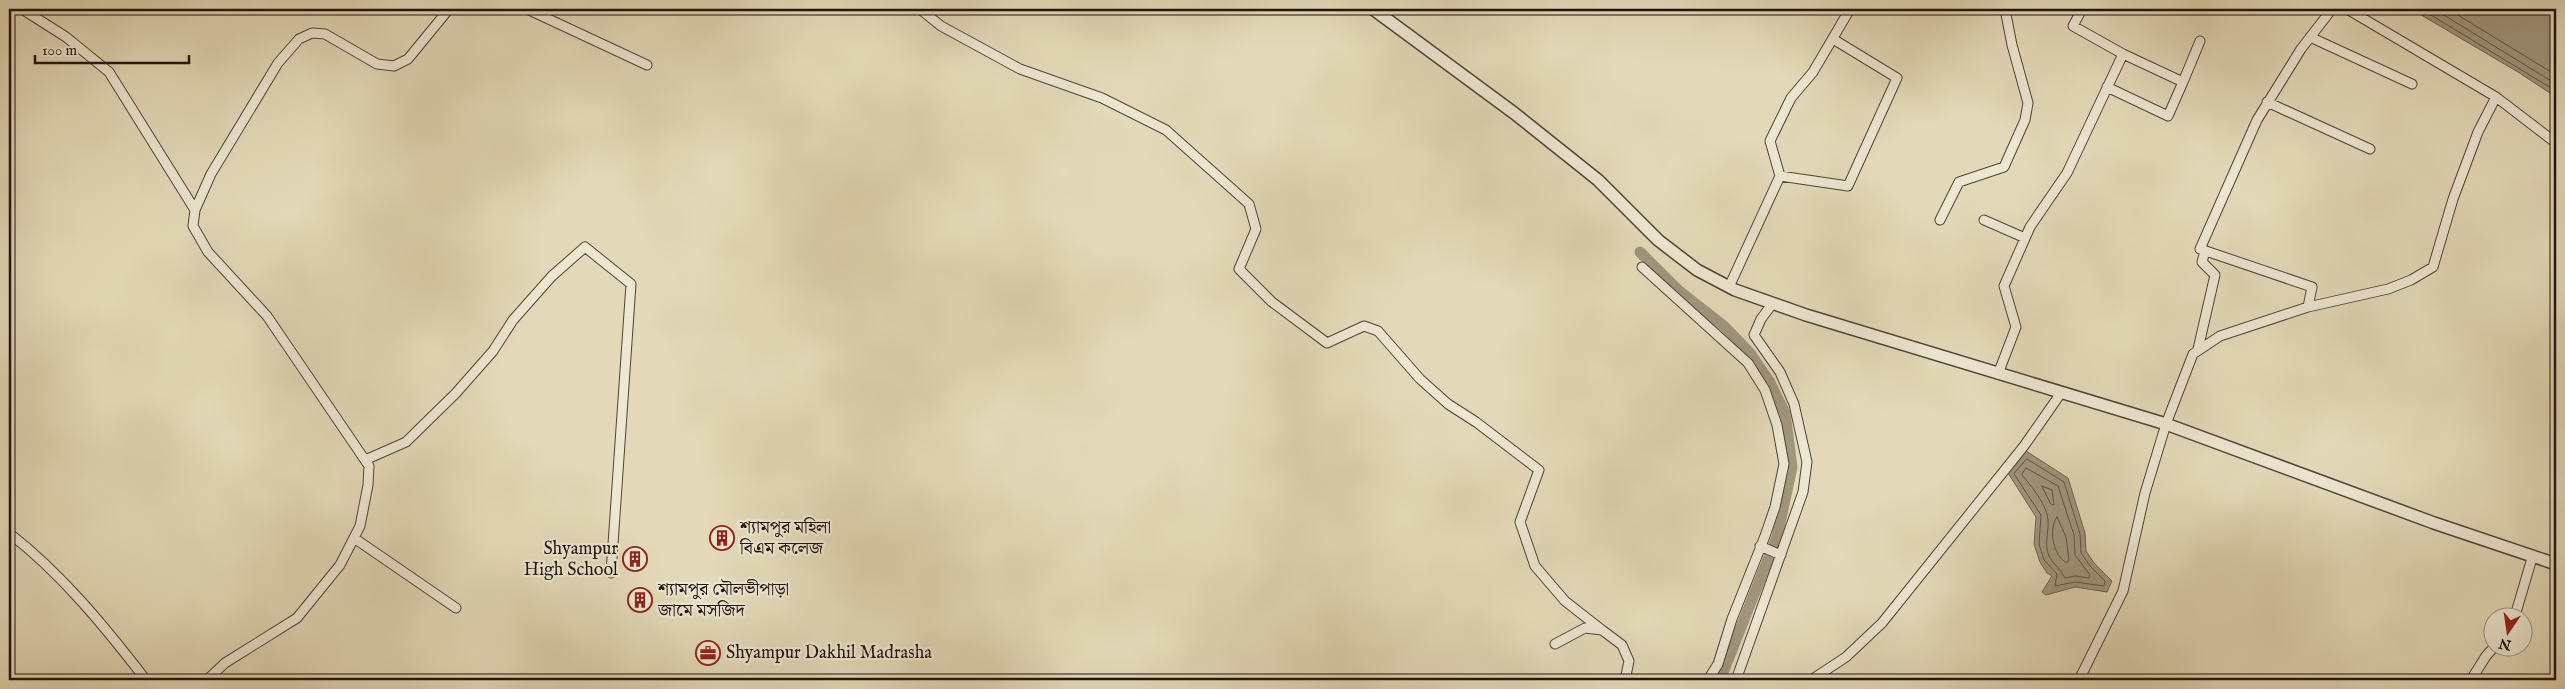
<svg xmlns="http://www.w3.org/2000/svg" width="2565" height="689" viewBox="0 0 2565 689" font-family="'IM FELL English','Noto Serif Bengali',serif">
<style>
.water{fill:#a0967e;stroke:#6c6251}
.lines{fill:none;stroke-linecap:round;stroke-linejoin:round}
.shore{stroke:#5f5446;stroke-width:1}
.canal{stroke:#a0967e;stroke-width:11}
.minor-casing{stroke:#4f4438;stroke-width:11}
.tertiary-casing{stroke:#4f4438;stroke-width:14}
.minor{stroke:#ede6d1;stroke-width:9}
.tertiary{stroke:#ede6d1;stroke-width:11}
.labels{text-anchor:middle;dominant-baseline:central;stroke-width:4.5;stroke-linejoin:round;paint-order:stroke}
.poi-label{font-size:18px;fill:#1e130d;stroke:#ede6d1;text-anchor:start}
</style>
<rect width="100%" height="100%" fill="#e3d9b8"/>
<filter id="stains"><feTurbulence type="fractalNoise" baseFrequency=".004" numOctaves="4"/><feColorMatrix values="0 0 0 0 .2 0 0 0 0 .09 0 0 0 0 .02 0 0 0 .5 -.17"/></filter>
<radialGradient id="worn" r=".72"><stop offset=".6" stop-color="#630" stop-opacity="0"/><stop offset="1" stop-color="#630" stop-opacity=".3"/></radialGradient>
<path class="water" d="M 2411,9 L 2556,9 L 2556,97 L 2518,72 Z
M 2026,451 L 2068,478 L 2085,533 L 2086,551 L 2094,563 L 2112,581 L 2107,592 L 2075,587 L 2046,595 L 2042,592 L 2052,576 L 2047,573 L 2040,562 L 2034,544 L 2036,517 L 2008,473 Z"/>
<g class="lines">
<path class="shore" d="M 2421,9 L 2556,91
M 2434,9 L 2556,84
M 2448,9 L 2556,75
M 2027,459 L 2064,482 L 2080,534 L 2081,553 L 2090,566 L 2105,581 L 2104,586 L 2075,582 L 2055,586 L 2057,574 L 2044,560 L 2039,544 L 2041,515 L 2014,474 Z
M 2026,468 L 2058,486 L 2074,535 L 2075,555 L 2090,575 L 2089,578 L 2075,576 L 2065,578 C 2061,569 2053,565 2049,556 C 2043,542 2051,529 2047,514 C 2043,500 2031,486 2022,475 Z
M 2042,486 L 2052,490 L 2054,505 L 2051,504 Z
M 2057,517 L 2066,537 L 2069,560 L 2067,563 C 2053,556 2048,529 2057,517 Z"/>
<path class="canal" d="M 1640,252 L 1678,290 L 1724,326 L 1750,353 L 1769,381 L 1785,413 L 1792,467 L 1777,537 L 1720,680"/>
<defs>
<path id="minor" d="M 22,9 L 66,37 L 109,72 L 195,210
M 527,9 L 647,65
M 920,9 L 941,26 L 1020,69 L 1102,98 L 1166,130 L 1249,204 L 1256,229 L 1239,269 L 1272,302 L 1327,343 L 1364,326 L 1378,331 L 1420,379 L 1448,404 L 1476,422 L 1539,470 L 1520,522 L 1535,566 L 1565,601 L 1602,630
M 2347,9 L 2496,97 L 2556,143
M 2310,37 L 2412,84
M 2123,54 L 2183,82 L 2200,41
M 2107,87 L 2168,116 L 2183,82
M 2267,102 L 2370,149
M 1780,176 L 1848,186 L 1897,78 L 1833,39
M 1940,220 L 1959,182 L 2004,167 L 2025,120 L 2028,103 L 2012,45 L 2005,9
M 1984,220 L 2025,238
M 1642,267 L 1748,363 L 1765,390 L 1777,425 L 1784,464 L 1775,507 L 1765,536 L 1732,619 L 1718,664 L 1708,680
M 1729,287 L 1780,176 L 1770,141 L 1791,98 L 1813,72 L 1850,9
M 2308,307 L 2312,287 L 2200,249 L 2257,120 L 2301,49 L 2332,9
M 2198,349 L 2215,275 L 2202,262 L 2205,251
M 1998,374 L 2016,327 L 2004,286 L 2030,227 L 2067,173 L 2123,54 L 2073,26 L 2082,9
M 365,460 L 406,442 L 456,393 L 493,351 L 513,320 L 552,276 L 585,247 L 631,284 L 611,573
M 9,533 C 62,574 105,627 146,680
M 354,538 L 456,608
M 1760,546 L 1781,555
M 2515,616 L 2532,558
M 1555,644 L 1585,628 L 1602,630 L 1622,645 L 1629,661 L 1625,680
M 207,680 L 225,663 L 297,618 L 340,565 L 360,526 L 368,485 L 369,466 L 267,316 L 208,252 L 193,226 L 195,210 L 211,174 L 278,63 L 299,39 L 312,33 L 325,34 L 377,64 L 394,66 L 408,59 L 449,9
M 1736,680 L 1803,492 L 1807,462 L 1794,404 L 1780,372 L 1754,335 L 1761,319 L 1773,303
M 1811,680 L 1846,657 L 1882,623 L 2024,446 L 2061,393
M 2079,680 L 2123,591 L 2145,493 L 2166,424 L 2193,354 L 2220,336 L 2308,307 L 2388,289 L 2411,280 L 2433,267 L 2453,199 L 2478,132 L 2496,97
M 2471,680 L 2486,656 L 2495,646"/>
<path id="tertiary" d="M 1373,9 L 1514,113 L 1598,180 L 1658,240 L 1697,270 L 1735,290 L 1806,315 L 2166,424 L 2434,523 L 2556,564"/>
</defs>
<use href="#minor" class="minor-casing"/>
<use href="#tertiary" class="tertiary-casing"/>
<use href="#minor" class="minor"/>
<use href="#tertiary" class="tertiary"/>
</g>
<defs>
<symbol id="building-ring" viewBox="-11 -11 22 22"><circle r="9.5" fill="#ede6d1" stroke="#8f2418" stroke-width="1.5"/><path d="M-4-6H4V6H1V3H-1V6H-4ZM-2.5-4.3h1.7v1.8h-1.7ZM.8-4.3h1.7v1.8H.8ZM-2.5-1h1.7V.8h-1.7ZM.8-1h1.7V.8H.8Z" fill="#8f2418"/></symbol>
<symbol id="office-ring" viewBox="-11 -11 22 22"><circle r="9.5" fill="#ede6d1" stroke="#8f2418" stroke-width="1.5"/><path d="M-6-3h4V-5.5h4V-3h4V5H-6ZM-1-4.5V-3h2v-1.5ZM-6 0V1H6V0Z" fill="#8f2418"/></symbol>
</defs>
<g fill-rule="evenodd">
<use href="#building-ring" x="708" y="524" width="28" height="28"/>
<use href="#building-ring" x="621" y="545" width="28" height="28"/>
<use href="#building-ring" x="626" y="586" width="28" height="28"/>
<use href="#office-ring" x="694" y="639" width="28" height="28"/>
</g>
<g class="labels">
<g class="poi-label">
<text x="740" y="528">শ্যামপুর মহিলা<tspan x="740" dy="21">বিএম কলেজ</tspan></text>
<text x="618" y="549" text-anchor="end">Shyampur<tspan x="618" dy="21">High School</tspan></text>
<text x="658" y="590">শ্যামপুর মৌলভীপাড়া<tspan x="658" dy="21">জামে মসজিদ</tspan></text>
<text x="726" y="653">Shyampur Dakhil Madrasha</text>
</g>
</g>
<rect width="2565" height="689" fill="none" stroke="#e3d9b8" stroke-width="30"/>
<rect x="10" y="10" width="2545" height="669" fill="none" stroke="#1e130d" stroke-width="2.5"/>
<rect x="15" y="15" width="2535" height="659" fill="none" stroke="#1e130d"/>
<g transform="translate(2508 632) rotate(193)"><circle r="24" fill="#ede6d1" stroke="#9a9283"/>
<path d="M0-4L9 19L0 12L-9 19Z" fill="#8f2418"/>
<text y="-8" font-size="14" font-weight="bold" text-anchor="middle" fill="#1e130d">N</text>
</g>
<path d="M35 55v8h154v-8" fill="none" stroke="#1e130d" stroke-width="2.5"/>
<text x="42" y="55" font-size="15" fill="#1e130d" stroke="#ede6d1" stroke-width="4" paint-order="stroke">100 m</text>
<rect width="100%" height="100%" filter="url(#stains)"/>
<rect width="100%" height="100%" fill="url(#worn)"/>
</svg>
